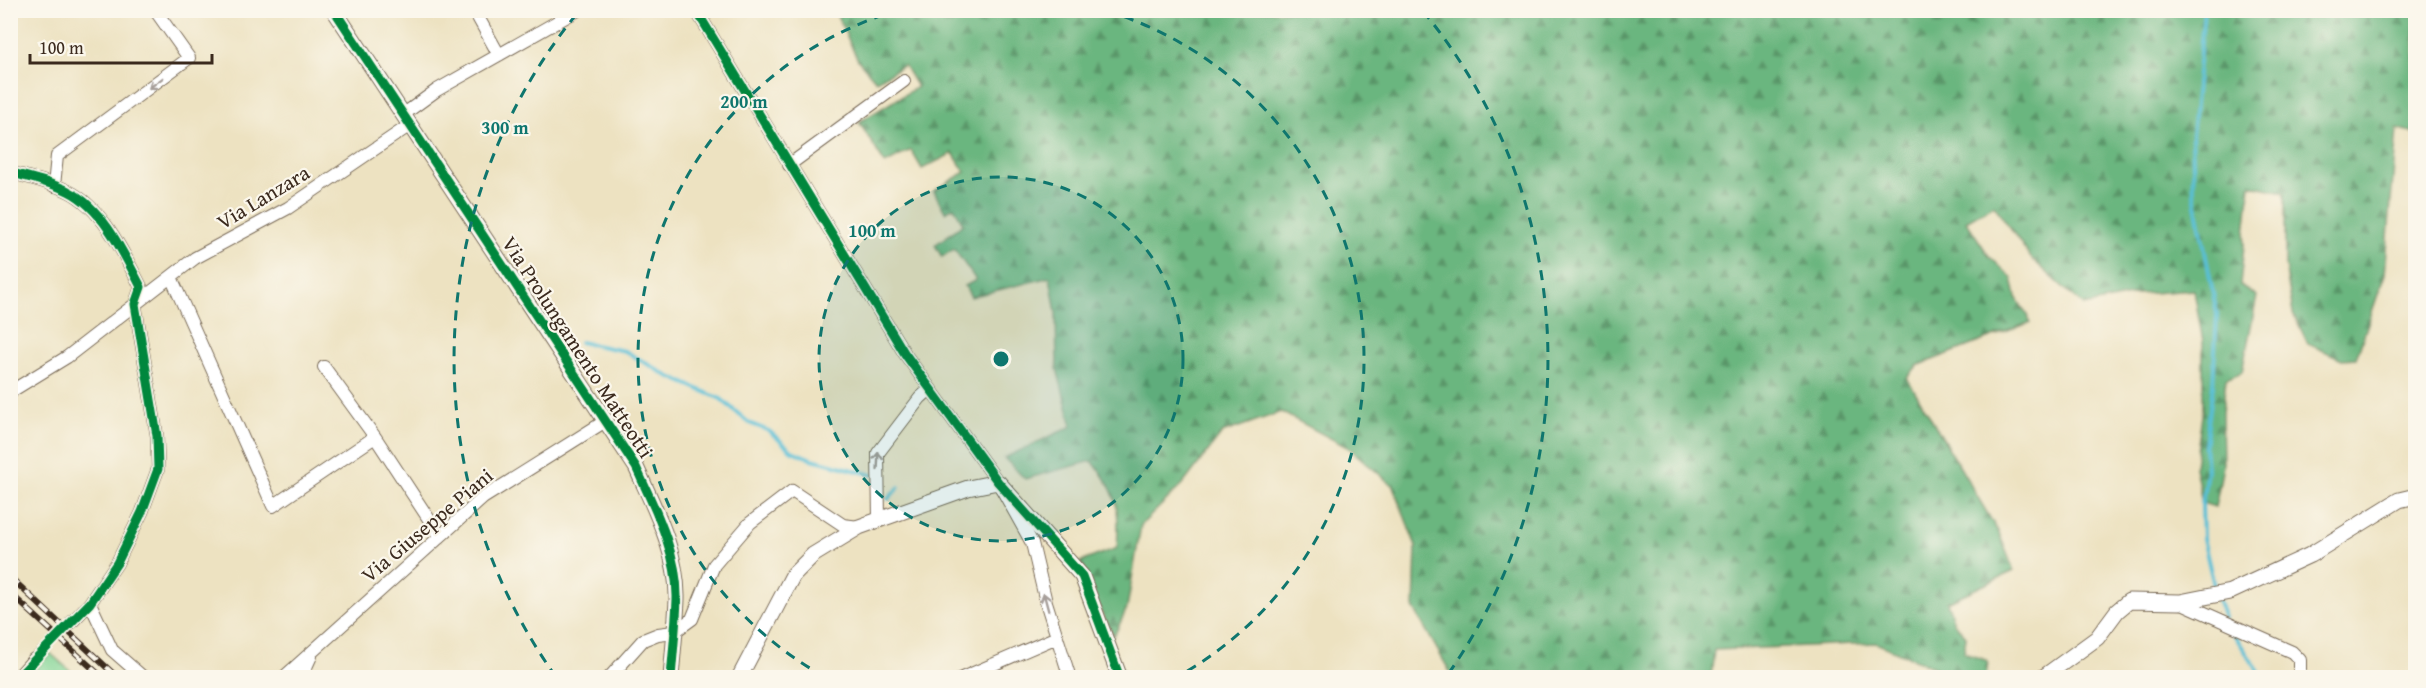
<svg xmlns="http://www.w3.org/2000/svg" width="2426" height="688" viewBox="0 0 2426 688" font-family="'Gentium Book Plus',serif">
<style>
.grass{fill:#84d596;stroke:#60805a;stroke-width:1.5}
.forest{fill:url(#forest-firs);stroke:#53704e;stroke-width:1.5}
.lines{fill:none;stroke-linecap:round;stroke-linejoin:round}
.stream{stroke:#58bfd6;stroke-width:4}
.minor-tunnel{stroke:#c9bda0;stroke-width:12;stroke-dasharray:12 6;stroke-linecap:butt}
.minor-casing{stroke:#796a57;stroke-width:14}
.tertiary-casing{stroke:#796a57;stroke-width:17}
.minor{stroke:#fff;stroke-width:12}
.tertiary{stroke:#fff;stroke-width:15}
.rail-casing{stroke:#3b2a1e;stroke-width:6}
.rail{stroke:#fbf7ec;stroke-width:4;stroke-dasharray:11;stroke-linecap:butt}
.cycleway-casing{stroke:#fbf7ec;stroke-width:13}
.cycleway{stroke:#00873e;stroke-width:9}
.oneway{stroke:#a79f9a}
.ring{fill:none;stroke:#0f766e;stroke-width:3;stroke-dasharray:10 8}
.labels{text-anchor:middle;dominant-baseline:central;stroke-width:4.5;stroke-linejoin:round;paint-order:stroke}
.street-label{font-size:21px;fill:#3b2a1e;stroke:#fbf7ec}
.centre{fill:#0f766e;stroke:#fbf7ec;stroke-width:3}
.ring-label{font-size:18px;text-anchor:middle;font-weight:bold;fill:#0f766e;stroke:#fbf7ec;stroke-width:4.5;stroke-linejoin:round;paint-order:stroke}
</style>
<defs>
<pattern id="forest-firs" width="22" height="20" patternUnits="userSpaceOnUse" patternTransform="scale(1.5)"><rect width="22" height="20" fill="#6bb67f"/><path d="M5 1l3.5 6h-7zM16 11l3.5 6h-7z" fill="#599467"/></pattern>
</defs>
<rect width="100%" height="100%" fill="#fbf7ec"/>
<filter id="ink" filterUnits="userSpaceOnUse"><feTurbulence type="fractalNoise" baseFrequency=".0167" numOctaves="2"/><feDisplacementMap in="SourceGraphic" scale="12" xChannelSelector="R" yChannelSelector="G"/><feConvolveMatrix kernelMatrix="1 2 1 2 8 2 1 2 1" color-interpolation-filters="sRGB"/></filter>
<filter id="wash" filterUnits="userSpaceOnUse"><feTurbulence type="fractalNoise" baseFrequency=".008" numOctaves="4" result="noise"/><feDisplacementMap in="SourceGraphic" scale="24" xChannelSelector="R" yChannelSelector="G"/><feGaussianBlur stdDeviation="1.35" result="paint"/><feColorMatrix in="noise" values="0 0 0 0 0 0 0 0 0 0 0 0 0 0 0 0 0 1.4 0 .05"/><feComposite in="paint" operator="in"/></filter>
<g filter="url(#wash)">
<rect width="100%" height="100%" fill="#ede2c1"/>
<path class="grass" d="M 50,653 L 77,677 L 28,677 Z"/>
<path class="forest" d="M 835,11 L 2415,11 L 2415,134 L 2397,129 L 2385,274 L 2356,358 L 2342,359 L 2308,344 L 2293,313 L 2285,266 L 2285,192 L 2250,185 L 2240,285 L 2257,296 L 2242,372 L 2226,379 L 2222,412 L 2223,466 L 2215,507 L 2202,503 L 2195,466 L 2203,408 L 2203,342 L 2194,290 L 2138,294 L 2084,306 L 2031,258 L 1994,205 L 1966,221 L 1989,256 L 2012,278 L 2016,297 L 2031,322 L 1917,366 L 1907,378 L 1999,533 L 2014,571 L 1947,602 L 1954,623 L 1966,636 L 1964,652 L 1988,661 L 1986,677 L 1951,677 L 1950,674 L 1876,643 L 1714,650 L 1711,677 L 1453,677 L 1414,609 L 1416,546 L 1393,486 L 1349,448 L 1281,412 L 1222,433 L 1183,484 L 1141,525 L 1127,608 L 1114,636 L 1095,601 L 1080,562 L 1117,548 C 1120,507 1118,493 1092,461 L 1025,479 L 1004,458 L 1072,426 L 1057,369 L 1056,313 L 1050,277 L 971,297 L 965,286 L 976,280 L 954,249 L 942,257 L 935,245 L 963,224 L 954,207 L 945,212 L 934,191 L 965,172 L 953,153 L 922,169 L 911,150 L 885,164 L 859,122 L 917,87 L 904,65 L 876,81 L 858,60 Z"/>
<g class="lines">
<path class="stream" d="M 2204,10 L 2192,136 L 2194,194 L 2217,314 L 2213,386 L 2205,446 L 2207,470 L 2202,504 L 2203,538 L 2215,590
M 580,342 L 625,351 L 668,376 L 721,399 L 749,423 L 769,431 L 792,451 L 812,459 L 873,475
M 888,499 L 899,487
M 2217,597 L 2225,618
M 2231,630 L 2263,678"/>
</g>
</g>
<g filter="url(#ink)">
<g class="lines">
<path class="minor-tunnel" d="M 34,659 L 71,623"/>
<defs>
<path id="minor" d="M 474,10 L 499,55
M 696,10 L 905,354 L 998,482 L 1032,543 L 1046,602 L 1070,678
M 700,17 L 712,10
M 404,114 L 437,90 L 578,10
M 789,165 L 904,81
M 10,172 C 29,178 51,182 68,191 C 103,208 124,254 141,287 L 135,304 L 157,436 L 158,469 L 142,512 L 117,563 L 90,603 L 71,623
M 54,186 L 57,156 L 189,58 L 155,10
M 171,277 L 273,506 L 375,437
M 324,367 L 375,437 L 440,536
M 10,392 L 67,357 L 195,258 L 288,208 L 410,125
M 879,520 L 878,453 L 920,398 L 930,389
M 2180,602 L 2292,652 L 2300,660 L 2300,678
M 90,603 L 112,650 L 144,678
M 17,678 L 34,659
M 283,678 L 483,498 L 607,420
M 301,678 L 311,656
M 609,678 L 643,640 L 658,634 L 674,632 L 692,619 L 714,565 L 750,523 L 792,491 L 843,525 L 859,527
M 962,678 L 1057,637"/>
<path id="tertiary" d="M 334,10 L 636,467 C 654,507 678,553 677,599 C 676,625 673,651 671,678
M 739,678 L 793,575 L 813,555 L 859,527 L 968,488 L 998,482 L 1082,576 L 1120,678
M 2042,678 L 2097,638 L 2117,611 L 2129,601 L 2180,602 L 2230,592 L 2310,555 L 2399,500 L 2416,496"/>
</defs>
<use href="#minor" class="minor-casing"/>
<use href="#tertiary" class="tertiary-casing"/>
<use href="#minor" class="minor"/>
<use href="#tertiary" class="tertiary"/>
<defs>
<path id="rail" d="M 10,577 L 118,678
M 10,593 L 103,678"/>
</defs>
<use href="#rail" class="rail-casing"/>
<use href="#rail" class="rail"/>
<defs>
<path id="cycleway" d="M 334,10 L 636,467 C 654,507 678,553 677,599 C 676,625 673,651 671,678
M 696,10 L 905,354 L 998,482 L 1082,576 L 1120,678
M 10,172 C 29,178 51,182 68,191 C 103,208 124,254 141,287 L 135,304 L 157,436 L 158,469 L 142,512 L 117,563 L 90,603 L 17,678"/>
</defs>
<use href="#cycleway" class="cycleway-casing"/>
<use href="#cycleway" class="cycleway"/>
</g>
<defs><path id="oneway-shaft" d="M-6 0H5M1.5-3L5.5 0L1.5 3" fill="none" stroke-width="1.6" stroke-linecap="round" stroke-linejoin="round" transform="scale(1.5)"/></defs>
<g class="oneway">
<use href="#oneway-shaft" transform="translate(156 83) rotate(143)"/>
<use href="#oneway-shaft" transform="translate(878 461) rotate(-87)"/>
<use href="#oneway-shaft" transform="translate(1046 602) rotate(-105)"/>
</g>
</g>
<circle cx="1001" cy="359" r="182" fill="#0f766e" fill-opacity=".12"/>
<g class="ring">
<circle cx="1001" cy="359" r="182"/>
<path d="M825 677A364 364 0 0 1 895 11M1107 11A364 364 0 0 1 1177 677"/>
<path d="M556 677A547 547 0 0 1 579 11M1423 11A547 547 0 0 1 1446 677"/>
</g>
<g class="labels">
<g class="street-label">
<text transform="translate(263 197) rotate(-31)">Via Lanzara</text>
<text transform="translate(578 347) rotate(57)">Via Prolungamento Matteotti</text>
<text transform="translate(427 525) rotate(-40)">Via Giuseppe Piani</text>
</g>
</g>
<circle cx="1001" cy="359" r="9" class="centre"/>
<g class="ring-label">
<text x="744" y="108">200 m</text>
<text x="505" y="134">300 m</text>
<text x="872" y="237">100 m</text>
</g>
<rect width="2426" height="688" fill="none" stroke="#fbf7ec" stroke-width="36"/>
<path d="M30 54v9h182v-9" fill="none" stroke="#3b2a1e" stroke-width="3"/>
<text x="39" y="54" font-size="18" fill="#3b2a1e" stroke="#fbf7ec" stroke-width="4.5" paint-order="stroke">100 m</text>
</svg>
